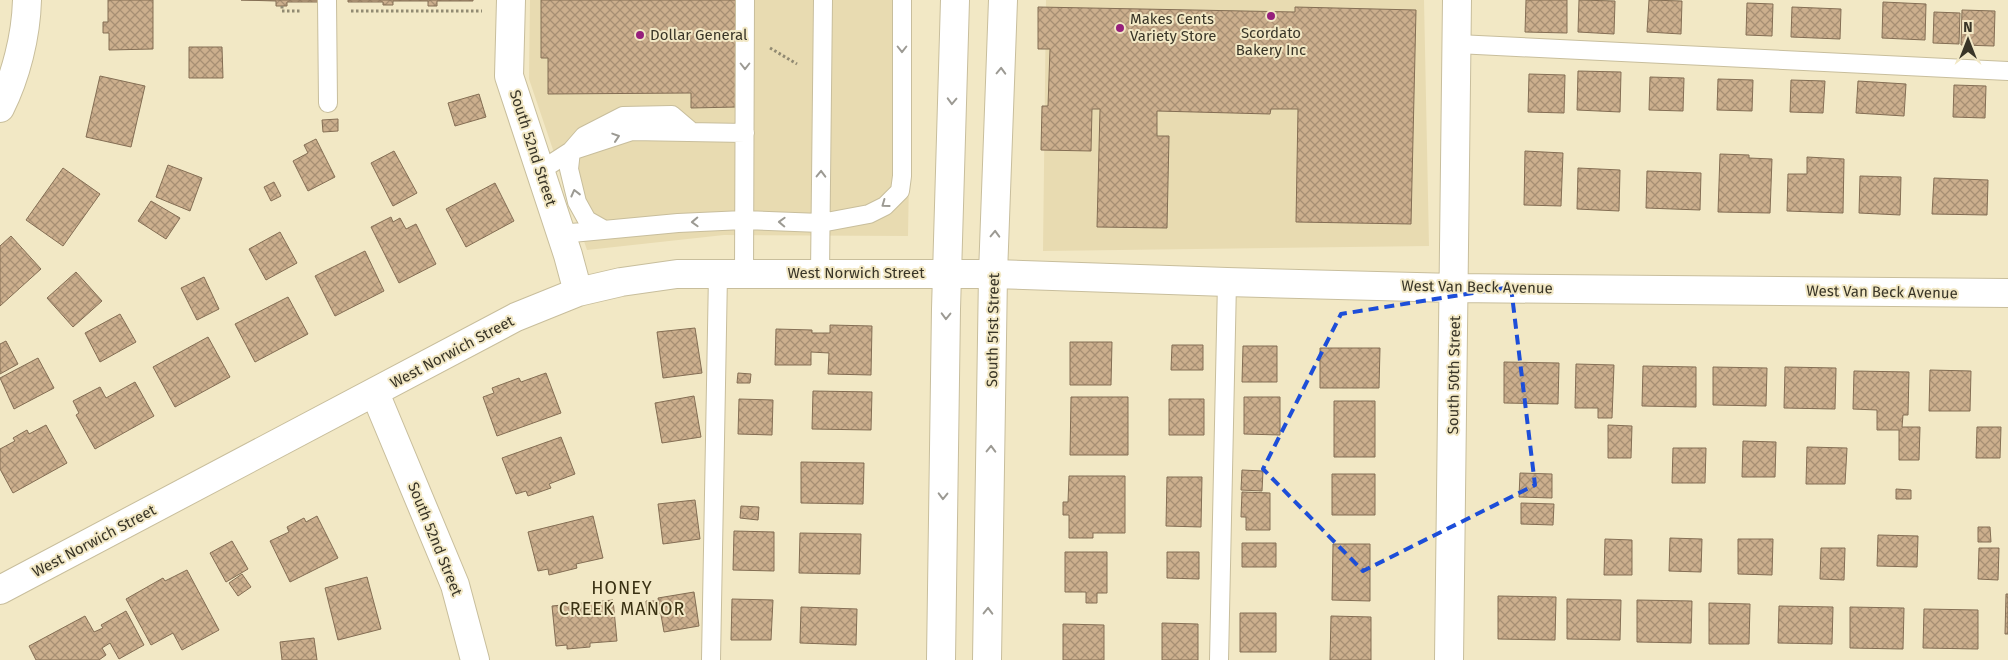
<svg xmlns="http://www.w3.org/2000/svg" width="2008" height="660" viewBox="0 0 2008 660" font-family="'Fira Sans',sans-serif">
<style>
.built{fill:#e8dbb1}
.building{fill:url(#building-cross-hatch);stroke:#846e54}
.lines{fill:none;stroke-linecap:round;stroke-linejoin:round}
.lane-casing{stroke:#c8be9c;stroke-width:20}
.street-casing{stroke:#c8be9c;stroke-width:30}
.secondary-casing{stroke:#c8be9c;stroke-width:30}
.path{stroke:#918a72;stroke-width:3;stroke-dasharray:2.5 2.5;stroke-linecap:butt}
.lane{stroke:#fff;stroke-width:18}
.street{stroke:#fff;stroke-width:28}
.secondary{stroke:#fff;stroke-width:28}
.oneway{stroke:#9c9a93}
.marked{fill:none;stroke:#1d4ed8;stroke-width:4;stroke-dasharray:10 6;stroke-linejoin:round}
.poi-dot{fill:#96207c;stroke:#f2e8c5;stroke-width:2}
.labels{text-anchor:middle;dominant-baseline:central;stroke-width:4;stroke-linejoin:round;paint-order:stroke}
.poi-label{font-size:15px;fill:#393527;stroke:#f2e8c5;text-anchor:start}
.street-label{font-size:15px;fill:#393527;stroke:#f2e8c5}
.quarter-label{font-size:18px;letter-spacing:1px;fill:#3a3113;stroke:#f2e8c5}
</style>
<defs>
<pattern id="building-cross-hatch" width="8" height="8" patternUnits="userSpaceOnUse" patternTransform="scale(1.25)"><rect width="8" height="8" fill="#ccaf8d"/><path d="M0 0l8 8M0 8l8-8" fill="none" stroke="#a78f73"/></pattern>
</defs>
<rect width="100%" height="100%" fill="#f2e8c5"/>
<path class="built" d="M 530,0 L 912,0 L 908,236 L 724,235 L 587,250 L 529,79 Z
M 1046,0 L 1424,0 L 1429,246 L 1043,251 Z"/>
<path class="building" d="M 108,0 L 153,0 L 153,49 L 109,50 L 109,33 L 103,33 L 103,22 L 108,22 Z
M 323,0 L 323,2 L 287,2 L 287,6 L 276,6 L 276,1 L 241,0 Z
M 348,0 L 473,0 L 473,1 L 437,1 L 437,6 L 428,6 L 428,1 L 393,1 L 393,5 L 383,5 L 383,2 L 348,2 Z
M 541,0 L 736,0 L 737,107 L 691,108 L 691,93 L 548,94 L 548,58 L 541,58 Z
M 1526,0 L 1567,0 L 1567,33 L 1525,32 Z
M 1579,0 L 1615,1 L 1614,34 L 1578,32 Z
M 1649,0 L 1682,1 L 1681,34 L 1647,32 Z
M 1883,2 L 1926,4 L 1925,40 L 1882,38 Z
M 1747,3 L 1773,4 L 1772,36 L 1746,35 Z
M 1038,7 L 1295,12 L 1295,7 L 1416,10 L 1411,224 L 1296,222 L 1298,109 L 1271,109 L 1270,114 L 1157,111 L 1157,136 L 1169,136 L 1167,228 L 1097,227 L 1100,109 L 1092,109 L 1091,151 L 1041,150 L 1042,106 L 1048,106 L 1050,49 L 1038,49 Z
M 1792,7 L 1841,9 L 1840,39 L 1791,37 Z
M 1962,10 L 1995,11 L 1994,46 L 1961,45 Z
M 1934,12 L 1960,13 L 1959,44 L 1933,43 Z
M 189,47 L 222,47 L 223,78 L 189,78 Z
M 1578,71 L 1621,72 L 1620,112 L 1577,110 Z
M 1529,74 L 1565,75 L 1564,113 L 1528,112 Z
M 100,76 L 145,86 L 131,147 L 86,137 Z
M 1650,77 L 1684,78 L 1683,111 L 1649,110 Z
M 1718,79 L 1753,80 L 1752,111 L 1717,110 Z
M 1791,80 L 1825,81 L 1823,113 L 1790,112 Z
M 1858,81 L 1906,84 L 1904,116 L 1856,113 Z
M 1954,85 L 1986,86 L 1985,118 L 1953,117 Z
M 479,94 L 486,117 L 455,126 L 448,103 Z
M 338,119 L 338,131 L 323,132 L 322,120 Z
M 316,139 L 335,177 L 308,191 L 293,161 L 308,153 L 304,145 Z
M 394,151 L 417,193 L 393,206 L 371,163 Z
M 1525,151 L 1563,153 L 1561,206 L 1524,205 Z
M 1720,154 L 1749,155 L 1749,158 L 1772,159 L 1770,213 L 1718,212 Z
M 1807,157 L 1844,159 L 1843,213 L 1787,211 L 1788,174 L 1807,174 Z
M 168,165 L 202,178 L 190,211 L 156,197 Z
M 63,168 L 100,194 L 63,246 L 26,220 Z
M 1578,168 L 1620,170 L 1619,211 L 1577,209 Z
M 1647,171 L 1701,173 L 1700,210 L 1646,208 Z
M 1860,176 L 1901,177 L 1900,215 L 1859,213 Z
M 1934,178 L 1988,180 L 1987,215 L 1932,214 Z
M 274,182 L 281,196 L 271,201 L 264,187 Z
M 495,183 L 514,221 L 466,247 L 446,209 Z
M 151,201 L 180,218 L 166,239 L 138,221 Z
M 391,217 L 393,222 L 400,218 L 406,229 L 416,224 L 436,264 L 399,283 L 371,227 Z
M 280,232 L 297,263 L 266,280 L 249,249 Z
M 11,236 L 41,269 L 0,306 L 0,246 Z
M 365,251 L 384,291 L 335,316 L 315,276 Z
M 76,272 L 102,301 L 73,327 L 47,298 Z
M 204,277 L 219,309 L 197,320 L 181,288 Z
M 288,297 L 308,334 L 255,362 L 235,324 Z
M 120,314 L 136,342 L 100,362 L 85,333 Z
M 830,325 L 872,326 L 871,375 L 828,374 L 829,353 L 811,352 L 811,365 L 775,365 L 776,329 L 812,330 L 812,333 L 830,333 Z
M 695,328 L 702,373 L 663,378 L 657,332 Z
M 208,337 L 230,377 L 175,407 L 153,367 Z
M 6,341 L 18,364 L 0,374 L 0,344 Z
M 1070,342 L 1112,342 L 1111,385 L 1070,385 Z
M 1172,345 L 1203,345 L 1203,370 L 1171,370 Z
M 1243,346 L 1277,346 L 1277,382 L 1242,382 Z
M 1320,348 L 1380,348 L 1379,388 L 1320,388 Z
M 38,358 L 54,388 L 14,409 L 0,378 Z
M 1504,362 L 1559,363 L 1558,404 L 1504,403 Z
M 1576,364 L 1614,365 L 1612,418 L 1598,418 L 1598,408 L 1575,408 Z
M 1643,366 L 1696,367 L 1696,407 L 1642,406 Z
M 1713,367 L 1767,368 L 1766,406 L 1713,405 Z
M 1785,367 L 1836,368 L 1835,409 L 1784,408 Z
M 1930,370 L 1971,371 L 1970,411 L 1929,411 Z
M 1854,371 L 1909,372 L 1908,415 L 1903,415 L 1902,427 L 1920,427 L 1919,460 L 1899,460 L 1899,430 L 1877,430 L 1877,410 L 1853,409 Z
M 546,373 L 561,413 L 497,436 L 483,397 L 494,393 L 492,388 L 519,378 L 521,382 Z
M 738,373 L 751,374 L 750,383 L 737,383 Z
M 135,382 L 154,416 L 95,449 L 76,415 L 79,413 L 73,401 L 100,387 L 106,398 Z
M 813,391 L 872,392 L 871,430 L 812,429 Z
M 694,396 L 701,437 L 662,443 L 655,403 Z
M 1071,397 L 1128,397 L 1128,455 L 1070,455 Z
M 1244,397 L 1280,397 L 1280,435 L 1244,434 Z
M 739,399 L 773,400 L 772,435 L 738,434 Z
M 1169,399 L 1204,399 L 1204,435 L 1169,435 Z
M 1334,401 L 1375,401 L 1375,457 L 1334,457 Z
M 46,425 L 67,463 L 13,493 L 0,469 L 0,449 L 15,441 L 13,438 L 27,430 L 29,434 Z
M 1608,425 L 1632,426 L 1631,458 L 1608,458 Z
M 1977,427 L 2001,427 L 2000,458 L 1976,458 Z
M 561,437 L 575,474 L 549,484 L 551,488 L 528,496 L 526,491 L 516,494 L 502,458 Z
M 1743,441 L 1776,442 L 1775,477 L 1742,477 Z
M 1807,447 L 1847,448 L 1845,484 L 1806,484 Z
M 1673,448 L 1706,448 L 1705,483 L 1672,483 Z
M 801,462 L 864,463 L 863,504 L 801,503 Z
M 1242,470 L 1263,471 L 1262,491 L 1241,490 Z
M 1520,473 L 1552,474 L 1552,498 L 1519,497 Z
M 1332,474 L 1375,474 L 1375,515 L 1332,515 Z
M 1069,476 L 1125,476 L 1125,533 L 1093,533 L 1093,538 L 1069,538 L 1069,515 L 1063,515 L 1063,502 L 1068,502 Z
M 1167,477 L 1202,477 L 1201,527 L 1166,526 Z
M 1896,489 L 1911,490 L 1911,499 L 1896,499 Z
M 1242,492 L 1270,493 L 1270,530 L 1246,530 L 1246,517 L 1241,517 Z
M 695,500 L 700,539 L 663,544 L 658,504 Z
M 1521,503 L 1554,504 L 1553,525 L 1521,524 Z
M 741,506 L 759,507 L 758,520 L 740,518 Z
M 317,516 L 338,558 L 290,582 L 270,541 L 289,532 L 287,527 L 304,518 L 306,522 Z
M 593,516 L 603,558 L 576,564 L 577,568 L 549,575 L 548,569 L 538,571 L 528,532 Z
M 1978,527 L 1990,527 L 1991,542 L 1978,542 Z
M 734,531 L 774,532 L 774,571 L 733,570 Z
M 800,533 L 861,534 L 860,574 L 799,573 Z
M 1878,535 L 1918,536 L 1917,567 L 1877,566 Z
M 1670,538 L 1702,539 L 1701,572 L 1669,571 Z
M 1605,539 L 1632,540 L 1632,575 L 1604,575 Z
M 1738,539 L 1773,539 L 1772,575 L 1738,574 Z
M 232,541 L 248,569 L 226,582 L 210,553 Z
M 1242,543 L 1276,543 L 1276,567 L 1242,567 Z
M 1333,544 L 1370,544 L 1370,601 L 1332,600 Z
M 1821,548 L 1845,548 L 1844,580 L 1820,579 Z
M 1979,548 L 1999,548 L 1998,580 L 1978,579 Z
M 1065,552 L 1107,552 L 1107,593 L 1097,593 L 1097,603 L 1086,603 L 1086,592 L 1065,592 Z
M 1167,552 L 1199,552 L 1199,579 L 1167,578 Z
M 187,570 L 219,630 L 182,650 L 173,633 L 151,645 L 126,599 L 163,578 L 165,581 Z
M 242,574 L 251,587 L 238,596 L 229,583 Z
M 367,577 L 381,629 L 338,640 L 325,588 Z
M 694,592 L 699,626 L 664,632 L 658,598 Z
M 2006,594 L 2008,594 L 2008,634 L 2005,634 Z
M 1498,596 L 1556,597 L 1555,640 L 1498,639 Z
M 732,599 L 773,600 L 771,640 L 731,640 Z
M 1567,599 L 1621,600 L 1620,640 L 1567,639 Z
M 613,600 L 617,641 L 590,643 L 590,647 L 567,649 L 567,645 L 556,646 L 552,606 Z
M 1637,600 L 1692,601 L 1691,643 L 1637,642 Z
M 646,601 L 658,601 L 659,614 L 647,614 Z
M 1709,603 L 1750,604 L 1749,644 L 1709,644 Z
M 1779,606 L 1833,607 L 1832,644 L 1778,643 Z
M 801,607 L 857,609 L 856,645 L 800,643 Z
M 1850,607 L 1904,608 L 1903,649 L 1850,648 Z
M 1924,609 L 1978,610 L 1978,649 L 1923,648 Z
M 126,611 L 144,645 L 119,659 L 110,643 L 102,648 L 106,655 L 99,660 L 36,660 L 29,646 L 85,616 L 94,632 L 103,628 L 101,625 Z
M 1240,613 L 1276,613 L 1276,652 L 1240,652 Z
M 1331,616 L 1371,617 L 1371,660 L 1330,660 Z
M 1162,623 L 1198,624 L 1198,660 L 1162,660 Z
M 1063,624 L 1104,625 L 1104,660 L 1063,660 Z
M 314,638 L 317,660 L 282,660 L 280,642 Z"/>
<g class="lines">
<defs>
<path id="lane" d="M 327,0 L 328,103
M 1457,44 L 2008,71
M 540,171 L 571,151 L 632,131 L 745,133
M 603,229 L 587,220 L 577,202 L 569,169 L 571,151 L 584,136 L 623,116 L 672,115 L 692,132
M 561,234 L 678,223 L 744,220 L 821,223 L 869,214 L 885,206 L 900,191 L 902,176 L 902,0
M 744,273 L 745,0
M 820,273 L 823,0
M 711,660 L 718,274
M 1219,660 L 1227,282"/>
<path id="street" d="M 511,0 L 509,76 L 568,255 L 578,292
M 0,108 C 16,76 26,36 27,0
M 375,393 L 455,585 L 475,660
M 0,590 L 516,317 L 578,292 L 621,282 L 677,274 L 993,274 L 1227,282 L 1455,288 L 2008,293
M 1449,660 L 1457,0"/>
<path id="secondary" d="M 941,660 L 946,309 L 955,0
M 987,660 L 993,274 L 1003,0"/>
</defs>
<use href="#lane" class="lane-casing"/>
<use href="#street" class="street-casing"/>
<use href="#secondary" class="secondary-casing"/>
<path class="path" d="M 282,6 L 282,11 L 302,11
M 351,11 L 482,11
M 770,48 L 797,64"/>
<use href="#lane" class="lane"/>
<use href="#street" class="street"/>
<use href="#secondary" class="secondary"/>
</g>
<defs><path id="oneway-chevron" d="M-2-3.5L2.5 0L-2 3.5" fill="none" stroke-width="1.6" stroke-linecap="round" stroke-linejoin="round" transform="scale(1.25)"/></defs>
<g class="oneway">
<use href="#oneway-chevron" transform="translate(902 49) rotate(90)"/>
<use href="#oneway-chevron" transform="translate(745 66) rotate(90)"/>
<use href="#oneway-chevron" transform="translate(1001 71) rotate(-88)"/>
<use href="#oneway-chevron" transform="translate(952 101) rotate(92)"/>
<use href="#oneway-chevron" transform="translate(616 137) rotate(-18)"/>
<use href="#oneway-chevron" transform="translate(821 174) rotate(-89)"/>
<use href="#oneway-chevron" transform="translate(575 193) rotate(-104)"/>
<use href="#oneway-chevron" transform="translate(885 204) rotate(144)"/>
<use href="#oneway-chevron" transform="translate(695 222) rotate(178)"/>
<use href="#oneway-chevron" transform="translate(782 222) rotate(-178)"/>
<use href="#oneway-chevron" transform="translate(995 234) rotate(-88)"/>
<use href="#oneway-chevron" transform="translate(946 316) rotate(91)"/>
<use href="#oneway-chevron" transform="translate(991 449) rotate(-89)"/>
<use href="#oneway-chevron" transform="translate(943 496) rotate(91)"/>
<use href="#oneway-chevron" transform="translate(988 611) rotate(-89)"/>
</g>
<path class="marked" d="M 1511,287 L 1535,485 L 1363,571 L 1263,469 L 1341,314 Z"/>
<g class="poi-dot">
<circle cx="1271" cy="16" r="5"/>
<circle cx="1120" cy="28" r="5"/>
<circle cx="640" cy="35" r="5"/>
</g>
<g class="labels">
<g class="poi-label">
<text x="1130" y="19">Makes Cents<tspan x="1130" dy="17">Variety Store</tspan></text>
<text x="1271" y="33" text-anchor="middle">Scordato<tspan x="1271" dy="17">Bakery Inc</tspan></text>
<text x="650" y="35">Dollar General</text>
</g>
<g class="street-label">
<text transform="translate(533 148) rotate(72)">South 52nd Street</text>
<text x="856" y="273">West Norwich Street</text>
<text transform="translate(1477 287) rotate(1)">West Van Beck Avenue</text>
<text transform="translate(1882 292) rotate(1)">West Van Beck Avenue</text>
<text transform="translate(993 330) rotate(-89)">South 51st Street</text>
<text transform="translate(452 352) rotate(-28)">West Norwich Street</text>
<text transform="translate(1454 375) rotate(-89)">South 50th Street</text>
<text transform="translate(435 539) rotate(68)">South 52nd Street</text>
<text transform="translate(94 541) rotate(-28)">West Norwich Street</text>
</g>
<g class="quarter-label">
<text x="622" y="588">HONEY<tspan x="622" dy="21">CREEK MANOR</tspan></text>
</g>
</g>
<g transform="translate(1968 40)" stroke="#f2e8c5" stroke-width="4" paint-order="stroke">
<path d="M0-4L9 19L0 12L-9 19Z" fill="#393527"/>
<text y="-8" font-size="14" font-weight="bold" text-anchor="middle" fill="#393527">N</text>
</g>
</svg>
